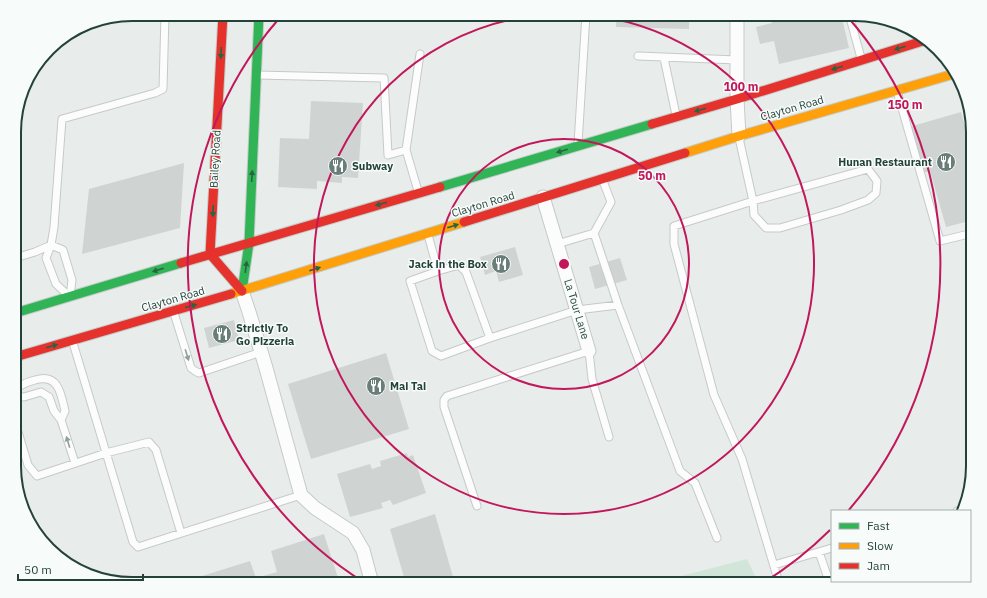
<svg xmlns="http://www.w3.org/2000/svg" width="987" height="598" viewBox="0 0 987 598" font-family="'IBM Plex Sans',sans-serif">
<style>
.green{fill:#d1e6d8}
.building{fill:#cfd4d2}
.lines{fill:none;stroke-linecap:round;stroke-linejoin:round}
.lane-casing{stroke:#c5cac8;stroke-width:9}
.street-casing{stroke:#c5cac8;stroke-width:15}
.fast-casing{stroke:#c3cbc8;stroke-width:11}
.slow-casing{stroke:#c3cbc8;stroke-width:11}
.jam-casing{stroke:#c3cbc8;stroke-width:11}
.lane{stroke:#fcfcfc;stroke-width:7}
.street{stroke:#fcfcfc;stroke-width:13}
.fast{stroke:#30b455;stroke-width:9}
.slow{stroke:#ff9f0a;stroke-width:9}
.jam{stroke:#e5322d;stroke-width:9}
.oneway{fill:#286442}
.oneway2{fill:#909f9b}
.ring{fill:none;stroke:#c2185b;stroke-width:2}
.labels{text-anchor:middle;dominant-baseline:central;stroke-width:3;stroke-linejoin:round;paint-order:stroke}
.street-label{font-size:11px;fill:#24423a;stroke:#f7fbf9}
.poi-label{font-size:11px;font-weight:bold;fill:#24423a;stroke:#f7fbf9;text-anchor:start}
.rim{fill:none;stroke:#24423a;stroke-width:2}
.centre{fill:#c2185b;stroke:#f7fbf9;stroke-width:2}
.ring-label{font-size:12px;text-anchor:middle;font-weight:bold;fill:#c2185b;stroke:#f7fbf9;stroke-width:3;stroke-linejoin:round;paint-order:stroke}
</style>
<rect width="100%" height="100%" fill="#e8edeb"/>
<path class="green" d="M 747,559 L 759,584 L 655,584 L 685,575 Z"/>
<path class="building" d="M 616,14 L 689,14 L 689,29 L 616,27 Z
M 799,14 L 841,14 L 849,48 L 779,64 L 774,41 L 760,44 L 756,27 L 772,23 L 771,20 Z
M 311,101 L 363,103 L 358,178 L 342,177 L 342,183 L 317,181 L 317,189 L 278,187 L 280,138 L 309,139 Z
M 961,112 L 973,154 L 973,220 L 946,227 L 930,171 L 922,173 L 909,127 Z
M 184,163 L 180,228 L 82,254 L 89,189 Z
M 515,247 L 523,275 L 499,282 L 496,271 L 485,275 L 480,257 Z
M 620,258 L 627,280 L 595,289 L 589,267 Z
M 234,320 L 239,340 L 209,348 L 204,328 Z
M 386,353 L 409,429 L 311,459 L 288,384 Z
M 407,453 L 408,457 L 413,455 L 426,493 L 393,505 L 390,500 L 381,503 L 383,508 L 350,517 L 337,474 L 370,464 L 372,469 L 381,466 L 380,461 Z
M 435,514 L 455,584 L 406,584 L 390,529 Z
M 324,534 L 340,584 L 204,584 L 202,576 L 250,561 L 256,578 L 277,572 L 271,551 Z"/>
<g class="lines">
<defs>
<path id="lane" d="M 849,14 L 861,58
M 638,56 L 737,60
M 664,58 L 676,115
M 257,75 L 384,78 L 388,155 L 406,150
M 897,91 L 940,241 L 973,233
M 739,138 L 753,201 L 754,215 L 766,228 L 780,228 L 841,210 L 868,200 L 876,193 L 877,181 L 868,169 L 753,201 L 674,226 L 674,244 L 714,395 L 742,459 L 779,583
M 578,144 L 586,14
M 603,181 L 611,202 L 594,233 L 618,305
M 418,191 L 406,150 L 420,54
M 428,235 L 438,271
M 557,244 L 594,233
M 51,245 L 63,250 L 72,280 L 70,297 L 56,284 L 46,258 Z
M 15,258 L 35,252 L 51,245 L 54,227 L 62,119 L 155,93 L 163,89 L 165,14
M 174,313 L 191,368 L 195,371 L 199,373 L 261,352
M 490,338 L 466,272 L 459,265 L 438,271 L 410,281 L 432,351 L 441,356 L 490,338 L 577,310 L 618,305 L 680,471 L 695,483 L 717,538
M 73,343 L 133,542 L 138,547 L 301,495
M 15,389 C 22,384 27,382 35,380 C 58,373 61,393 65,411 L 61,420
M 15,396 L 24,397 L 41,392 L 49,397 L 54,411 L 61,420 L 75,463
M 15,422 L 28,465 L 37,476 L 106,453 L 149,442 L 156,450 L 181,533
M 477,506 L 444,407 L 444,400 L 447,396 L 589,351 L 592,379 L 609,437
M 957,511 L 960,510
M 819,552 L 830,584
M 774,565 L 832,548"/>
<path id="street" d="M 737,14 L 737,99 L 739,136
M 543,197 L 589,351
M 242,291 L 249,312 L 266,368 L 301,495 L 315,508 L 353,533 L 363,550 L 372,584"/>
<path id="fast" d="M 440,187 L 652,124
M 242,291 L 249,243 L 259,14
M 15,313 L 181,263"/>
<path id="slow" d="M 685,153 L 739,136 L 957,73
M 231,294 L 464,222"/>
<path id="jam" d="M 223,14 L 210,254 L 242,291
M 652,124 L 737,99 L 926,40
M 464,222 L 685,153
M 181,263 L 440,187
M 15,357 L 231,294"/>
</defs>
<use href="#lane" class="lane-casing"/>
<use href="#street" class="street-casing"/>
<use href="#fast" class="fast-casing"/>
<use href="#slow" class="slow-casing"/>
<use href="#jam" class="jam-casing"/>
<use href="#lane" class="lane"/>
<use href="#street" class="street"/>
<use href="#fast" class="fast"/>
<use href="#slow" class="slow"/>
<use href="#jam" class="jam"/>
</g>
<defs><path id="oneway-solid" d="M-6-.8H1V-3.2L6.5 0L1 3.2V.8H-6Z"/></defs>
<g class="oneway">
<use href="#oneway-solid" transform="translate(900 48) rotate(163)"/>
<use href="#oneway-solid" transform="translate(221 53) rotate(93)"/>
<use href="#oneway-solid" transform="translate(837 68) rotate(163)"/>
<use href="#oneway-solid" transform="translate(700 110) rotate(164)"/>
<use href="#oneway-solid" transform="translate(562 151) rotate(164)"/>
<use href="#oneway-solid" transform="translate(252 176) rotate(-87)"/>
<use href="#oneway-solid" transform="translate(381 204) rotate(164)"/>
<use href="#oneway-solid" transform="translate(213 211) rotate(93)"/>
<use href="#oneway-solid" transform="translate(453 226) rotate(-17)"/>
<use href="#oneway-solid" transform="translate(246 267) rotate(-82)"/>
<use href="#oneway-solid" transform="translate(315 269) rotate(-17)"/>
<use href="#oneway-solid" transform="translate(158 270) rotate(163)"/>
<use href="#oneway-solid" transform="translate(191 306) rotate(-15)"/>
<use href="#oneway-solid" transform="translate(52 346) rotate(-16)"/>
</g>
<g class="oneway2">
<use href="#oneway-solid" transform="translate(187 355) rotate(73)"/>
<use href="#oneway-solid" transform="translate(68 442) rotate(-107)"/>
</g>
<g class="ring">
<circle cx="564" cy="264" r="125"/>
<path d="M566 14A250 250 0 1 1 562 14"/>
<path d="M830 530A376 376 0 0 1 763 583M365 583A376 376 0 0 1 282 15M846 15A376 376 0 0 1 848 511"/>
</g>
<defs>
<symbol id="restaurant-disc" viewBox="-11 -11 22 22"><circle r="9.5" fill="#697e78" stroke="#f7fbf9"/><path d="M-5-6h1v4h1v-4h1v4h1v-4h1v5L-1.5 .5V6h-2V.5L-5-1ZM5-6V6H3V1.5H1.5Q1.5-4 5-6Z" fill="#fff"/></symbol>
</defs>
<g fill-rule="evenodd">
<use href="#restaurant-disc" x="935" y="151" width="22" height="22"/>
<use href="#restaurant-disc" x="327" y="155" width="22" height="22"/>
<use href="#restaurant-disc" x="490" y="253" width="22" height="22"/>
<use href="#restaurant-disc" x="211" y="323" width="22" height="22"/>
<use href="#restaurant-disc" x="365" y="375" width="22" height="22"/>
</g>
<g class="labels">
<g class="street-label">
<text transform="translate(792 108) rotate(-16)">Clayton Road</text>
<text transform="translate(215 159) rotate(-87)">Bailey Road</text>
<text transform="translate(483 204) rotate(-17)">Clayton Road</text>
<text transform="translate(173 299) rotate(-16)">Clayton Road</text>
<text transform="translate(577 309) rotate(73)">La Tour Lane</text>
</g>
<g class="poi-label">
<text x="932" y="162" text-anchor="end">Hunan Restaurant</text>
<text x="352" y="166">Subway</text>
<text x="487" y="264" text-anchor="end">Jack in the Box</text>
<text x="236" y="328">Strictly To<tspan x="236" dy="13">Go Pizzeria</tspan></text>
<text x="390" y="386">Mai Tai</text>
</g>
</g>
<path d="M0 0H987V598H0ZM132 21H855A111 111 0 0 1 966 132V466A111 111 0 0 1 855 577H132A111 111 0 0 1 21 466V132A111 111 0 0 1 132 21Z" fill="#f7fbf9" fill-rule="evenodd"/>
<path class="rim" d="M132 21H855A111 111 0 0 1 966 132V466A111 111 0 0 1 855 577H132A111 111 0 0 1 21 466V132A111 111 0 0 1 132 21Z"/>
<circle cx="564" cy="264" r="6" class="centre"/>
<g class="ring-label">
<text x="741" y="91">100 m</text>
<text x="905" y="109">150 m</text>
<text x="652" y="180">50 m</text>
</g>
<rect x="831" y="510" width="140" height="72" fill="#f7fbf9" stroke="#a3b1ad"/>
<rect x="839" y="523" width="20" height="6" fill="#30b455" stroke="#a3b1ad"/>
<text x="867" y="530" font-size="12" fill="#24423a">Fast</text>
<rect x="839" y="543" width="20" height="6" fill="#ff9f0a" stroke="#a3b1ad"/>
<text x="867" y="550" font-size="12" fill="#24423a">Slow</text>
<rect x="839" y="563" width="20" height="6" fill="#e5322d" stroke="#a3b1ad"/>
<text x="867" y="570" font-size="12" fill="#24423a">Jam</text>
<path d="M18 574v6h125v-6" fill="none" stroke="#24423a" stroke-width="2"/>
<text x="24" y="574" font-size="12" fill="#24423a" stroke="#f7fbf9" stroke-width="3" paint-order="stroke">50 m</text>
</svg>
